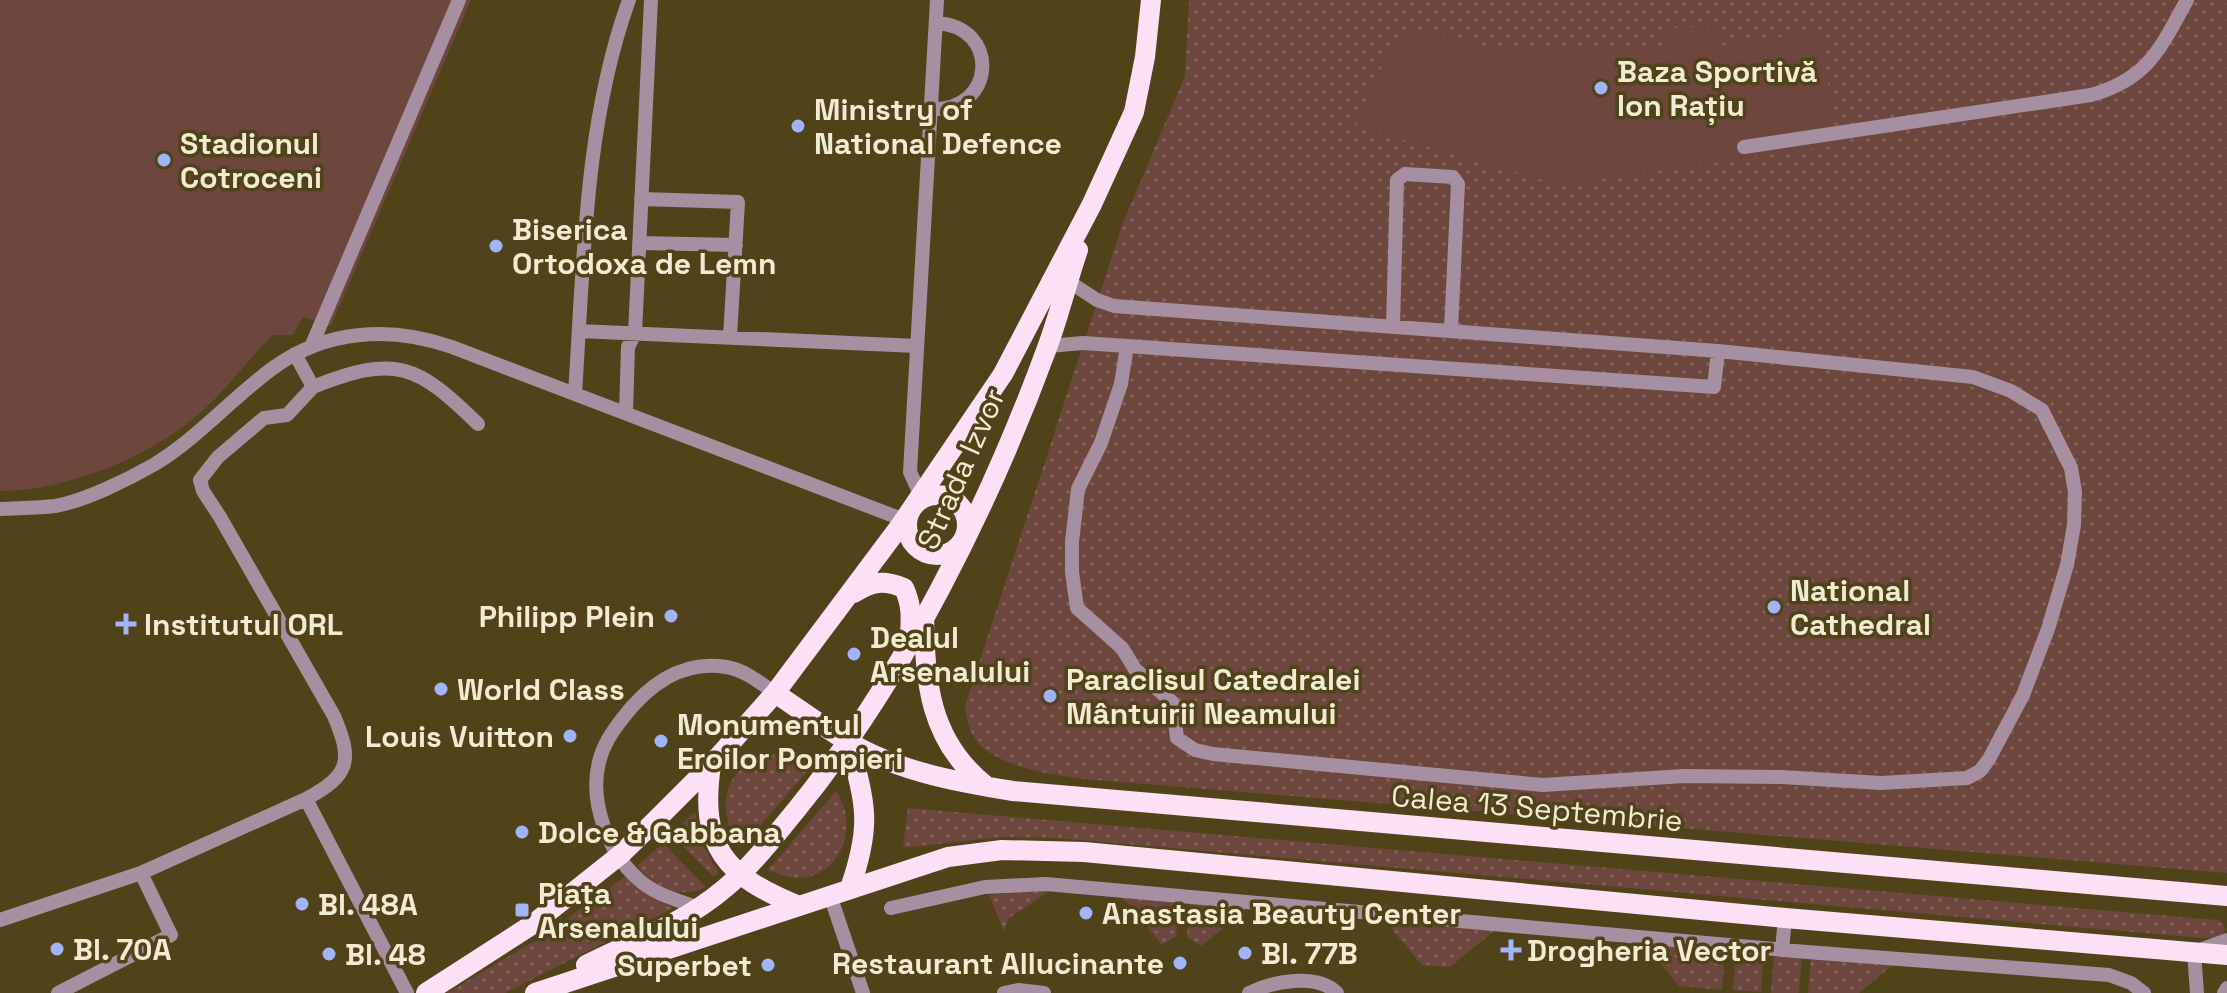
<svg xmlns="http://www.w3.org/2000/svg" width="2227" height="993" viewBox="0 0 2227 993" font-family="'Space Grotesk',sans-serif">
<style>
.grass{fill:url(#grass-dots)}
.garden{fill:#6d463d}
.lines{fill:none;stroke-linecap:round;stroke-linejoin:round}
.minor{stroke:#a68fa1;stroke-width:14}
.major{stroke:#fbe0f6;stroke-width:20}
.poi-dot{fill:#a0b3fd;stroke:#504319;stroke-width:3}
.labels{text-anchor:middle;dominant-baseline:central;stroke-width:7;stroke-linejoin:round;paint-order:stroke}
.poi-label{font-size:30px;font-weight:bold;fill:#f2ebd4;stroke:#504319;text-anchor:start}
.street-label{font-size:30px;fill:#f2ebd4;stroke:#504319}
</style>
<defs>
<pattern id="grass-dots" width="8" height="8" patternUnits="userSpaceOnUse" patternTransform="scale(2)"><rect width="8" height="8" fill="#6d463d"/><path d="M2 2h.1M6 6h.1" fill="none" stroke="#826158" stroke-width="1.8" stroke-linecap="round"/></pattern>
</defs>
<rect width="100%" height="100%" fill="#504319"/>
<path class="grass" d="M 1189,0 L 2227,0 L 2227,873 L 1084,779 C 1053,775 990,766 973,736 C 968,727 967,716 965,706 L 1123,223 L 1185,76 Z
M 768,753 L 798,757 L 812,766 L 740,848 C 715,808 722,770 768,753 Z
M 836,791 C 859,823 843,876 799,878 C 788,878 778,874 768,870 Z
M 908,808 L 2217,920 L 2222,923 L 2225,928 L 2223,934 L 2214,939 L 1056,838 L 1000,837 L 903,848 Z
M 695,812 L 702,844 L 719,873 L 713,876 L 671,834 Z
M 663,843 L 706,887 C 679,900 655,888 637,866 Z
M 627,875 L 654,898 L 673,908 L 505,993 L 447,993 L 538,939 Z
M 1051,890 L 1008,919 L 1004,931 L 989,895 Z
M 1121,895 L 1179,900 L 1176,936 L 1162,945 Z
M 1190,901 L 1249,907 L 1201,946 L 1187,937 Z
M 1386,922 L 1495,930 L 1450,967 L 1422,965 Z
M 1645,945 L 1725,951 L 1722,990 L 1679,986 Z
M 1736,952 L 1764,954 L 1761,992 L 1733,990 Z
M 1774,955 L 1802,957 L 1799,993 L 1771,993 Z
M 1811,958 L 1894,964 L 1859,993 L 1808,993 Z"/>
<path class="garden" d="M 0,0 L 471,0 L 331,326 L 303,317 L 293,335 L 273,335 C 247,360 224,393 198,415 C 148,458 65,491 0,491 Z
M 1717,27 L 1718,46 L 1820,31 L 1838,145 L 1560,185 L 1356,126 L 1394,39 L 1426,30 L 1498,50 L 1662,49 L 1662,28 Z"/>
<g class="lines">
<path class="minor" d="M 931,109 C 996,112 1001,26 936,23
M 1744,147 L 2091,95 C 2148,79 2160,49 2187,0
M 641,199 L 738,202 L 730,337
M 639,243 L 736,245
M 1068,281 L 1097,300 L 1114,306 L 1718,351 L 1973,377 L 2011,391 L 2042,410 L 2071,468 L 2075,492 L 2074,525 L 2067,565 L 2048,629 L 2023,695 L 1989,759 L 1980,771 L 1967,778 L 1881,783 L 1781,777 L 1684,776 L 1543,785 L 1213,754 L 1195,750 L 1177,738 L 1173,703 L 1135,669 L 1122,648 L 1077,608 L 1072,572 L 1072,542 L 1078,489 L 1101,443 L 1121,384 L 1127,346
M 1393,326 L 1397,180 L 1405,174 L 1453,177 L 1458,184 L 1451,330
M 579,331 L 917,346
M 1048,346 L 1083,343 L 1127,346 L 1714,387 L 1718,351
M 311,347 L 459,0
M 313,387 C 395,354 417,364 478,424
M 575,393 C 584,262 584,125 629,0
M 626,413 L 628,347 L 635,333 L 651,0
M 921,496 L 910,472 L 937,0
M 0,509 C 18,508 37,508 55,506 C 85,501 129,479 155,464 C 199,437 232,398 273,368 C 327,329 391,326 452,347 L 907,521
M 306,799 L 407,993
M 830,895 L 863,993
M 699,908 C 678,900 655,895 638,879 C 608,852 589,802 599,762 C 603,745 612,732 622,719 C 648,685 681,660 726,667 C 745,670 759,682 775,693
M 891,908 L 985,887 L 1046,884 L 1807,952 L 2109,975 L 2131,983 L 2144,993
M 0,920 L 141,873 L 306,799 C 350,775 353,761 334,716 L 220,517 L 203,491 L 200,480 L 218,457 L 264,418 L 287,415 L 313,387 L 295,354
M 1782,950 L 1785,918
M 58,993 L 171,935 L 141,873
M 1004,993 L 1018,990 L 1044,993
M 1249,993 C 1273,981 1317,973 1337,993
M 2197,993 L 2194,952 L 2227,940
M 2224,993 L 2227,988"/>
<path class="major" d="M907 525a30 30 0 1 1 60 0a30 30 0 1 1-60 0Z
M 854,593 C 872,581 884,580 904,588 C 912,605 911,618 910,636
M 924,615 C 925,682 929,740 985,785
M 775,693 C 799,709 822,726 847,741 C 897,771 956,782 1013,791 L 2227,896
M 849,743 C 866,805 872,825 850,888
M 711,765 C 699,847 725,876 799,906
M 586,965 C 632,942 684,923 724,889 C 752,866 774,837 797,809 C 903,679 989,506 1047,348 C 1059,316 1067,282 1078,250
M 426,993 L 533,924 L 620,855 L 655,821 L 711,765 L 775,693 L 900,526 L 1003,374 L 1092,204 L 1134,112 L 1145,57 L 1151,0
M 535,993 L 948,857 L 1002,850 L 1084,852 L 1785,918 L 2227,955"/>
</g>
<g class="poi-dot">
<circle cx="1601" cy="88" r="8"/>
<circle cx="798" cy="126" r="8"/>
<circle cx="164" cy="160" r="8"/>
<circle cx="496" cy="246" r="8"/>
<circle cx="1774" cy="607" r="8"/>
<circle cx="671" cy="616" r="8"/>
<path d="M122 612h8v8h8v8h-8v8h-8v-8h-8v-8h8z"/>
<circle cx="854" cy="654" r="8"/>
<circle cx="441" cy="689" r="8"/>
<circle cx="1050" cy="696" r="8"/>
<circle cx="570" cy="736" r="8"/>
<circle cx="661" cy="741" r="8"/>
<circle cx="522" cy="832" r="8"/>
<circle cx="302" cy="904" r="8"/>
<rect x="514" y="902" width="16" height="16" rx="4"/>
<circle cx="1086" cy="913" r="8"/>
<circle cx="57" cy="949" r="8"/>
<path d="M1507 938h8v8h8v8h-8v8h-8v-8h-8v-8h8z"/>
<circle cx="1245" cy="953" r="8"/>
<circle cx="329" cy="954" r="8"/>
<circle cx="1180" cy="963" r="8"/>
<circle cx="768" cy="965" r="8"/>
</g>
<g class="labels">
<g class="poi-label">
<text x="1617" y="71">Baza Sportivă<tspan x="1617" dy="34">Ion Rațiu</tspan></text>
<text x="814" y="109">Ministry of<tspan x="814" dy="34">National Defence</tspan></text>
<text x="180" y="143">Stadionul<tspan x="180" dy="34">Cotroceni</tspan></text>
<text x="512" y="229">Biserica<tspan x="512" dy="34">Ortodoxa de Lemn</tspan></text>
<text x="1790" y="590">National<tspan x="1790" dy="34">Cathedral</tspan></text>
<text x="655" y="616" text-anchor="end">Philipp Plein</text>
<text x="144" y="624">Institutul ORL</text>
<text x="870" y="637">Dealul<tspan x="870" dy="34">Arsenalului</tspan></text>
<text x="1066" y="679">Paraclisul Catedralei<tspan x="1066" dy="34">Mântuirii Neamului</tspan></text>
<text x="457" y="689">World Class</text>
<text x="677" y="724">Monumentul<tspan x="677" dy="34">Eroilor Pompieri</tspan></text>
<text x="554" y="736" text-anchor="end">Louis Vuitton</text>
<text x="538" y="832">Dolce &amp; Gabbana</text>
<text x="538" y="893">Piața<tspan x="538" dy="34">Arsenalului</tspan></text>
<text x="318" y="904">Bl. 48A</text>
<text x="1102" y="913">Anastasia Beauty Center</text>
<text x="73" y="949">Bl. 70A</text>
<text x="1527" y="950">Drogheria Vector</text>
<text x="1261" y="953">Bl. 77B</text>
<text x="345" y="954">Bl. 48</text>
<text x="1164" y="963" text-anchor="end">Restaurant Allucinante</text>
<text x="752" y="965" text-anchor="end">Superbet</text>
</g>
<g class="street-label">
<text transform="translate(961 469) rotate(-66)">Strada Izvor</text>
<text transform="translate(1537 808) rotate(5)">Calea 13 Septembrie</text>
</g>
</g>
</svg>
